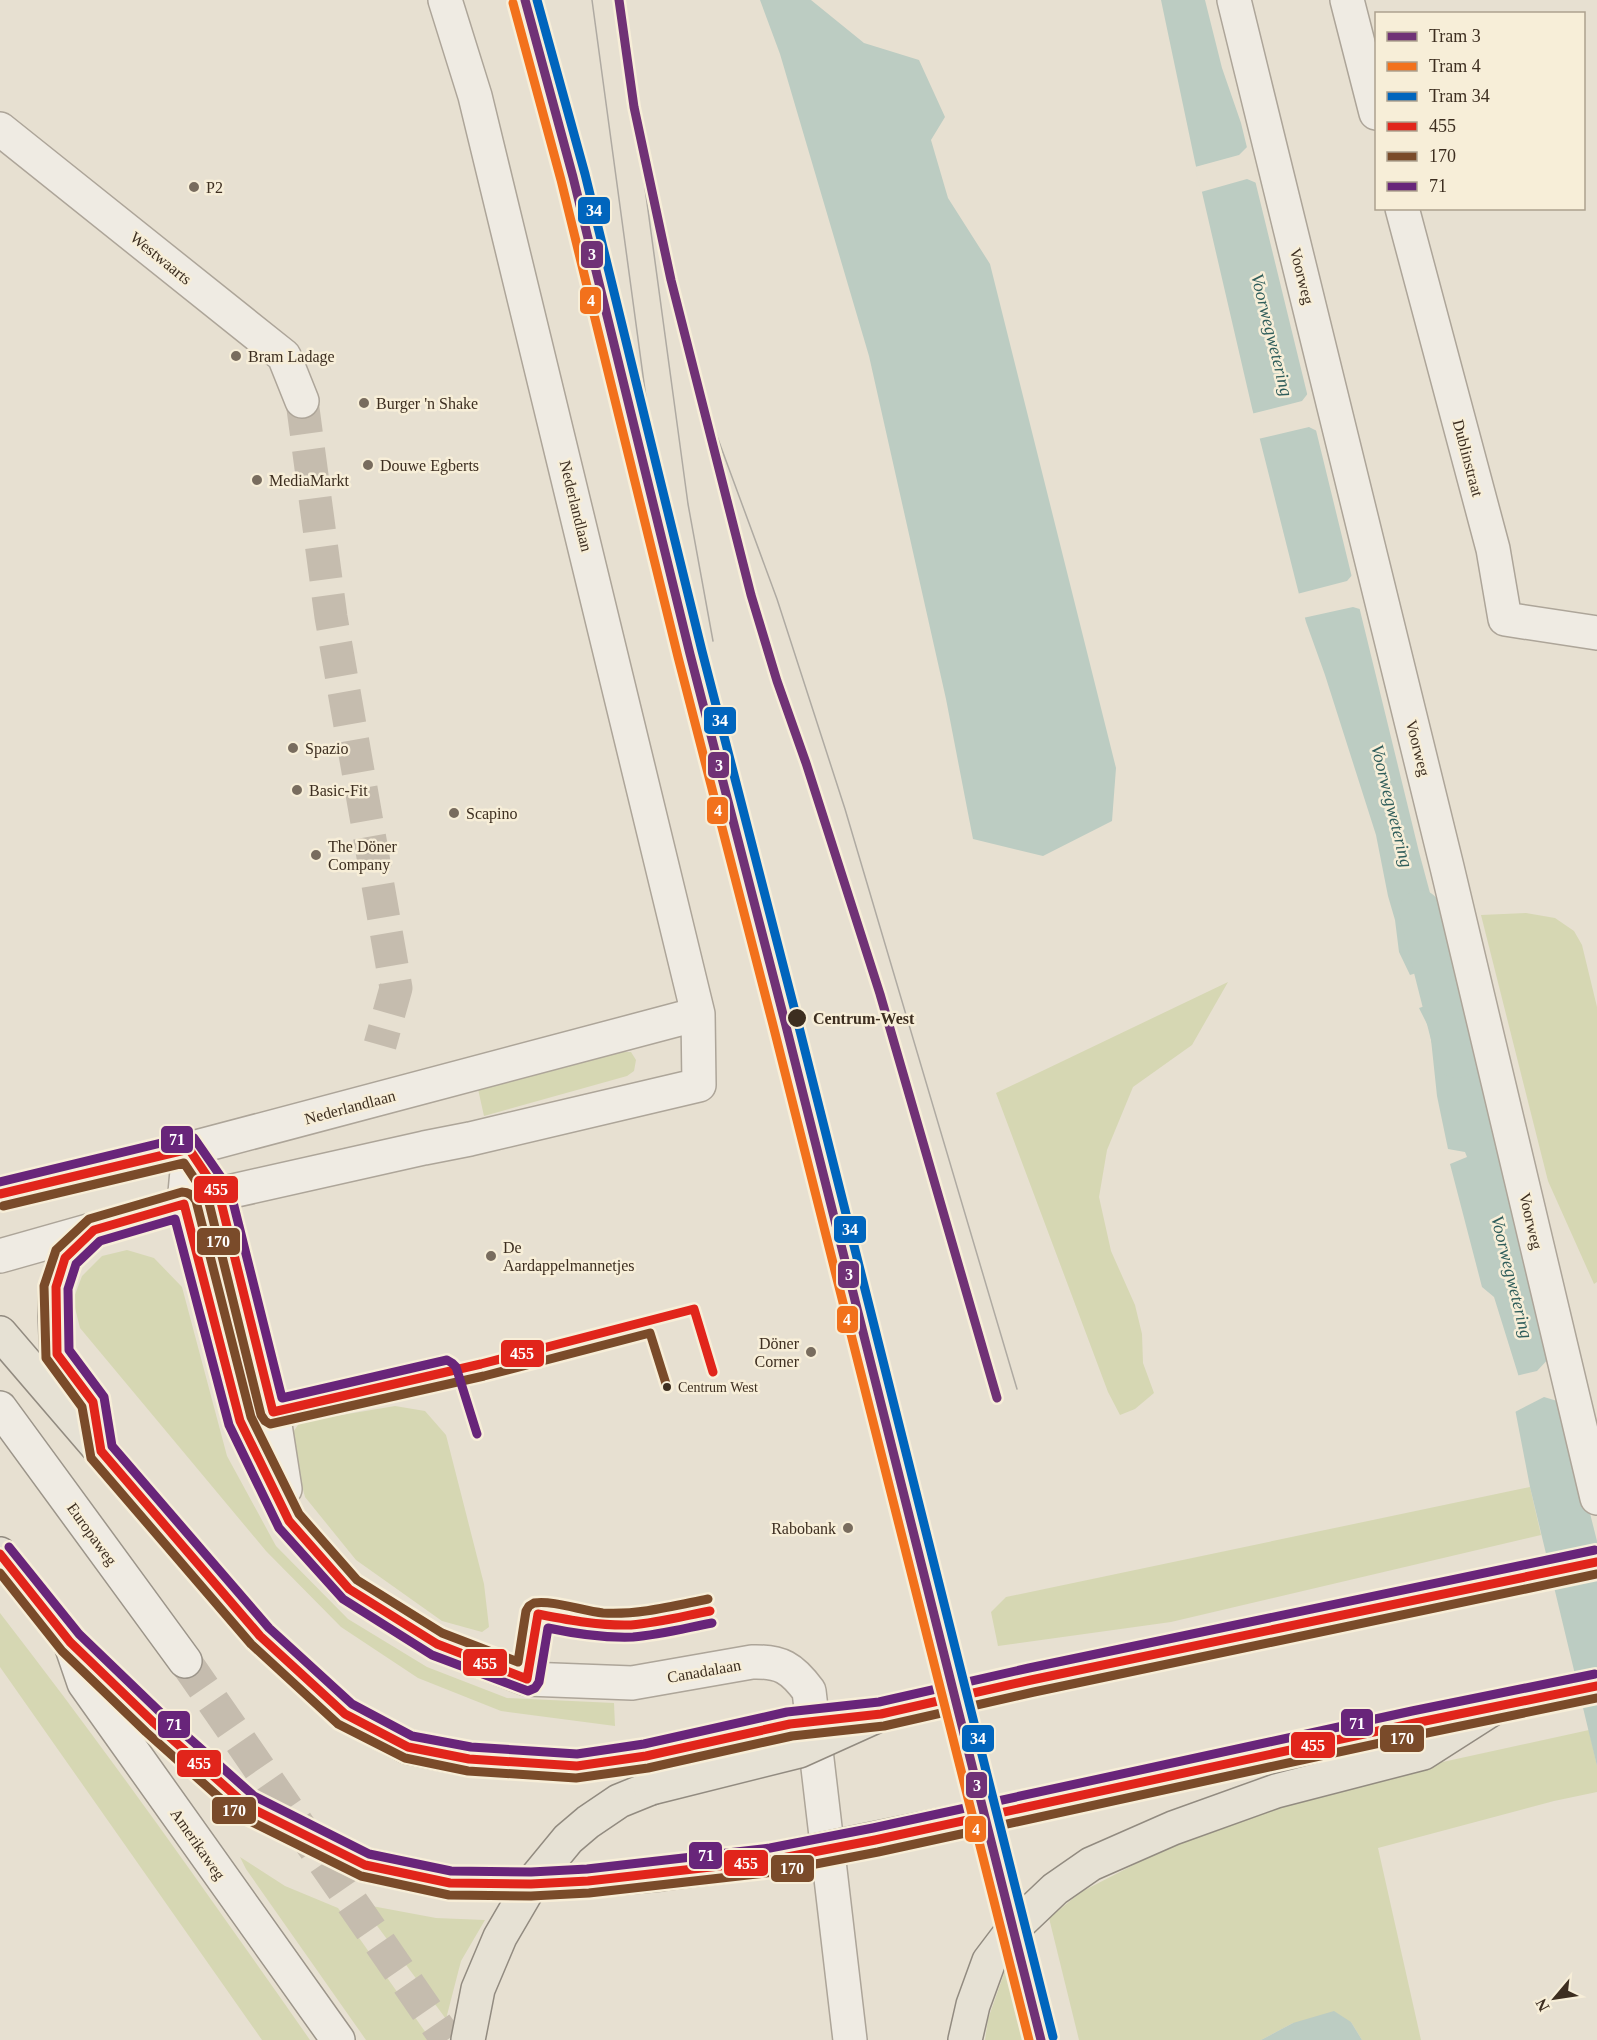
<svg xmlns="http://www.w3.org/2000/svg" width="1597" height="2040" viewBox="0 0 1597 2040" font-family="'Times New Roman',serif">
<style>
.green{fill:#d6d7b3}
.water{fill:#bcccc2}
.pier{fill:#e7e0d1}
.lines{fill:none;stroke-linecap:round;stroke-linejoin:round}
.canal{stroke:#bcccc2;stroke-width:42}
.pedestrian-tunnel{stroke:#c5bcae;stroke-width:33;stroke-dasharray:33 16;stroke-linecap:butt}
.secondary-tunnel{stroke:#c5bcae;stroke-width:33;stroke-dasharray:33 16;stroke-linecap:butt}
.pedestrian-casing{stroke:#ada599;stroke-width:36}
.minor-casing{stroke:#ada599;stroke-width:36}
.secondary-casing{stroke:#9c958a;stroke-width:36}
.primary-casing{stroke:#928b80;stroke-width:36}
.pedestrian{stroke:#efebe3;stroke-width:33}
.minor{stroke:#efebe3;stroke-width:33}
.secondary{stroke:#efebe3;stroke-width:33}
.primary{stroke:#e6e1d4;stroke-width:33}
.tram{stroke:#afaaa2;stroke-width:1.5}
.primary-bridge-casing{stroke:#928b80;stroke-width:36;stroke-linecap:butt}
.primary-bridge{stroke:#e6e1d4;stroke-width:33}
.bus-1-casing{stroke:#f7eed8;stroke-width:14}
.bus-2-casing{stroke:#f7eed8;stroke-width:14}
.bus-3-casing{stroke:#f7eed8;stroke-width:14}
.bus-1{stroke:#e1251b;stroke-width:9}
.bus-2{stroke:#7a4b2a;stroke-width:9}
.bus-3{stroke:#68257a;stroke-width:9}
.tram-1-casing{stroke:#f7eed8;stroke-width:14}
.tram-2-casing{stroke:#f7eed8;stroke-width:14}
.tram-3-casing{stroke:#f7eed8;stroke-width:14}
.tram-1{stroke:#703276;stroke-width:9}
.tram-2{stroke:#f2711c;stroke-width:9}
.tram-3{stroke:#0065bd;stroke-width:9}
.poi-dot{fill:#786c5e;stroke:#f7eed8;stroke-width:2}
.stop-dot{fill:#3d2e20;stroke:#f7eed8;stroke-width:2}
.labels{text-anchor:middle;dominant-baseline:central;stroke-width:5;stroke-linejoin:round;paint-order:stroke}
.bus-label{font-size:14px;fill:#3d2e20;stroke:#f7eed8;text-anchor:start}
.poi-label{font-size:16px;fill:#3d2e20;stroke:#f7eed8;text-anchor:start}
.street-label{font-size:16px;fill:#3d2e20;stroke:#f7eed8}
.stop-label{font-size:16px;font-weight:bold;fill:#3d2e20;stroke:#f7eed8;text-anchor:start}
.water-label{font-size:18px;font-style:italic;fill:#2f5d5a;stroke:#f7eed8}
.line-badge{stroke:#f7eed8;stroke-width:2}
.badge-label{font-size:16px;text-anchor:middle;font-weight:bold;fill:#fff}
</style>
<rect width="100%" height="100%" fill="#e7e0d1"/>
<path class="green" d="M 1526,913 L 1555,918 L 1574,931 L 1582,945 L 1597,1007 L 1597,1282 L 1594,1284 L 1548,1181 L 1481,915 Z
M 1228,982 L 1192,1045 L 1133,1087 L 1107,1150 L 1099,1197 L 1111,1251 L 1135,1305 L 1142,1334 L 1143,1363 L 1154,1393 L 1135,1409 L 1120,1415 L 1108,1392 L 996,1093 Z
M 622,1052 L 631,1052 L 636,1060 L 634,1071 L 627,1076 L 484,1116 L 478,1089 Z
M 127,1250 L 154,1258 L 182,1287 L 227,1456 L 276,1546 L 348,1619 L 427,1667 L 507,1698 L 614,1703 L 615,1726 L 501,1711 L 418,1678 L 341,1627 L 266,1551 L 80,1328 L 73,1300 L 82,1276 L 102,1256 Z
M 395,1406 L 425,1411 L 446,1435 L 484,1584 L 489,1627 L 482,1632 L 442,1621 L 356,1560 L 305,1497 L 289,1438 L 300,1422 Z
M 1530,1487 L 1541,1535 L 1171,1622 L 998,1646 L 991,1612 L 1006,1597 Z
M 0,1613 C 108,1752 209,1896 310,2040 L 262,2040 L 0,1667 Z
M 1589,1730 L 1597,1766 L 1597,1792 L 1554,1801 L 1378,1848 L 1421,2040 L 1362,2040 L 1351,2022 L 1293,2023 L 1261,2040 L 1079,2040 L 1049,1918 L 1081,1892 L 1178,1842 L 1335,1789 L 1406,1770 Z
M 240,1857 L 285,1886 L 338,1908 L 431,2040 L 366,2040 L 246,1869 Z
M 361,1904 L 436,1918 L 485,1920 L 461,1961 L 446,2019 Z
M 1008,1962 L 1027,2040 L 985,2040 L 988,2019 Z"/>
<path class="water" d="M 760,0 L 811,0 L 864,43 L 919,60 L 945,117 L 931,140 L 948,198 L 990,264 L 1116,768 L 1112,821 L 1043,856 L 973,839 L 946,699 L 869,356 L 780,54 Z
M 1161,0 L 1205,0 L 1222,68 L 1241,123 L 1419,852 L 1448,960 L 1442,965 L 1410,975 L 1399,952 L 1395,920 L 1388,896 L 1376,835 L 1325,675 L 1306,622 L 1252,408 L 1195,162 Z
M 1450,998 L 1460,1000 L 1597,1541 L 1597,1766 L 1530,1487 L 1515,1409 L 1527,1403 L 1494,1297 L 1482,1287 L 1450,1164 L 1467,1157 L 1465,1152 L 1448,1149 L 1437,1096 L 1430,1030 L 1419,1008 Z
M 1334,2011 L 1351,2022 L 1362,2040 L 1261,2040 L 1293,2023 Z"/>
<path class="pier" d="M 1249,145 L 1259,184 L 1247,179 L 1201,192 L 1195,167 L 1239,155 Z
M 1309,392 L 1319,432 L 1309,427 L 1258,439 L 1251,414 L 1302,401 Z
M 1354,573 L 1363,610 L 1353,607 L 1303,618 L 1297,594 L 1347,581 Z
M 1552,1355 L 1564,1403 L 1544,1397 L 1515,1412 L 1513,1407 L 1524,1401 L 1516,1376 L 1537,1371 Z"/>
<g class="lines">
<path class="canal" d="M 1420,911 L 1457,1057"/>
<path class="pedestrian-tunnel" d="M 302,401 L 331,617 L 396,988 L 380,1045"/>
<path class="secondary-tunnel" d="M 185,1661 L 447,2040"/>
<defs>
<path id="pedestrian" d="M 0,129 L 284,356 L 302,401"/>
<path id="minor" d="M 1234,0 L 1447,867 L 1597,1498
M 1347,0 L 1376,113
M 1402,208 L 1493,549 L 1505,619 L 1597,633
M 189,1149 L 184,1204 L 240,1421 L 289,1521 L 349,1589 L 437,1644 L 527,1679 L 632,1683 L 752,1662 C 781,1661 792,1668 809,1691 L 850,2040
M 207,1177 L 219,1194 L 273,1412 L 285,1489
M 0,1194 L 189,1149 L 698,1014
M 94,1230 L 65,1258 L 56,1287 L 55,1316 L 57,1354 L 93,1402 L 101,1451
M 0,1256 L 219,1194 L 424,1148 L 470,1139 L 699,1085 L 698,1014 L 475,96 L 445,0"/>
<path id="secondary" d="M 0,1408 L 185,1661
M 70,1642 L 84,1683 L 338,2040"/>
<path id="primary" d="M 0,1333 L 260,1636 L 345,1714 L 408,1747 L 469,1759 L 577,1766 L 646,1756
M 0,1554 L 70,1642 L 154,1723 L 247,1806 L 365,1865 L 450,1883 L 531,1884 L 588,1881 L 660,1874
M 881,1714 L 1031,1680 L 1597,1562
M 1062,1800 L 1415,1723 L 1597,1686
M 468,2040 L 478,1989 L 500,1937 L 531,1884 L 568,1839 L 588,1822 L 619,1801 L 651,1788
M 965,2040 L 973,2005 L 989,1961 L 1014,1928 L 1055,1889 L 1091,1864 L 1173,1828 L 1276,1791 L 1423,1753 L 1495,1707"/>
</defs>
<use href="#pedestrian" class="pedestrian-casing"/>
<use href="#minor" class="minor-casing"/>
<use href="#secondary" class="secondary-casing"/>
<use href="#primary" class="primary-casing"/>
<use href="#pedestrian" class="pedestrian"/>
<use href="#minor" class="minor"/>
<use href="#secondary" class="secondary"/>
<use href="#primary" class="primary"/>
<path class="tram" d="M 592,0 L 661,508 L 690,654
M 634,107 L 688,504 L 713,641
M 681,323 L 711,420 L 777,599 L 845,809 L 1017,1389"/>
<defs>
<path id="primary-bridge" d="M 646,1756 L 790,1724 L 850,1718
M 651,1788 L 799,1751 L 881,1714
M 660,1874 L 772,1860 L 1062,1800"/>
</defs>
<use href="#primary-bridge" class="primary-bridge-casing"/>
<use href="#primary-bridge" class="primary-bridge"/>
<defs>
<path id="bus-1" d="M 0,1194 L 189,1149 L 219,1194 L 273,1412 L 481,1364 L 694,1309 L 713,1372
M 0,1554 L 70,1642 L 154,1723 L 247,1806 L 365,1865 L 450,1883 L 531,1884 L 588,1881 L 772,1860 L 875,1840 L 1415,1723 L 1597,1686
M 710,1611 C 684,1616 658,1623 631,1625 C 599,1626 569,1620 538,1614 L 527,1679 L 437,1644 L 349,1589 L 289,1521 L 240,1421 L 184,1204 L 94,1230 L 65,1258 L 56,1287 L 57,1354 L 93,1402 L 101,1451 L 260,1636 L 345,1714 L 408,1747 L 469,1759 L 577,1766 L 646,1756 L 790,1724 L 881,1714 L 1031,1680 L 1597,1562"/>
<path id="bus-2" d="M 3,1206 L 184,1163 L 208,1199 L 261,1415 L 265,1421 L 270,1424 L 484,1376 L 650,1333 L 667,1387
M 0,1573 L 62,1651 L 146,1732 L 240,1816 L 361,1876 L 449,1895 L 531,1896 L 589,1893 L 774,1872 L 878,1852 L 1417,1735 L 1597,1698
M 708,1599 C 673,1606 639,1615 603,1613 C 583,1611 553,1600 534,1603 L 529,1606 L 526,1611 L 518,1662 L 442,1633 L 357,1580 L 299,1514 L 251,1417 L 196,1201 C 193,1195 189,1192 182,1192 L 89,1219 L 56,1250 L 44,1286 L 46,1358 L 82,1407 L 91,1458 L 251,1644 L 338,1724 L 405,1758 L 468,1771 L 576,1778 L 648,1768 L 792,1736 L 884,1726 L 1034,1692 L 1597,1574"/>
<path id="bus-3" d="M 0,1182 L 186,1137 L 194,1138 L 230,1190 L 282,1398 L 447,1360 L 452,1363 L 456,1367 L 477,1434
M 9,1547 L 79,1634 L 162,1714 L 254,1796 L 369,1854 L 451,1871 L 531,1872 L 587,1869 L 770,1848 L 873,1828 L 1412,1711 L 1595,1674
M 712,1623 C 686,1628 660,1635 633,1637 C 604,1638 576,1634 548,1628 L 539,1682 L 535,1688 L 528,1691 L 432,1655 L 343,1599 L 279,1528 L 229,1425 L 175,1219 L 100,1241 L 76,1264 L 68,1289 L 69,1350 L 104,1397 L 112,1446 L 269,1628 L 352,1704 L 412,1736 L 471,1747 L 577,1754 L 644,1744 L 787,1712 L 879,1702 L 1029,1668 L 1595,1550"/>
</defs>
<use href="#bus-1" class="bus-1-casing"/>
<use href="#bus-2" class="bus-2-casing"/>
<use href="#bus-3" class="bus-3-casing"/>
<use href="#bus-1" class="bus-1"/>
<use href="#bus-2" class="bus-2"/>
<use href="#bus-3" class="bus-3"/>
<defs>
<path id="tram-1" d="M 525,0 L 573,177 L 690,654 L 785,1022 L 1041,2040
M 619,0 L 634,107 L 671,280 L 751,595 L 777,681 L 806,763 L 880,994 L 997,1398"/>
<path id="tram-2" d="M 513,3 L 561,180 L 678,657 L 773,1025 L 1029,2040"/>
<path id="tram-3" d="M 537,0 L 585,174 L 702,651 L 797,1019 L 1053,2037"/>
</defs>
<use href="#tram-1" class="tram-1-casing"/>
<use href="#tram-2" class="tram-2-casing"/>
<use href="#tram-3" class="tram-3-casing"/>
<use href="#tram-1" class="tram-1"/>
<use href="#tram-2" class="tram-2"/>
<use href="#tram-3" class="tram-3"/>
</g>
<g class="poi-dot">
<circle cx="194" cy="187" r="6"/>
<circle cx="236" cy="356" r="6"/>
<circle cx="364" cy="403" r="6"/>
<circle cx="368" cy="465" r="6"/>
<circle cx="257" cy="480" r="6"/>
<circle cx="293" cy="748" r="6"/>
<circle cx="297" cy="790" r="6"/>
<circle cx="454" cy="813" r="6"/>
<circle cx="316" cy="855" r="6"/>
<circle cx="491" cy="1256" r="6"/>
<circle cx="811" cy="1352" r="6"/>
<circle cx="848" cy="1528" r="6"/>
</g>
<g class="stop-dot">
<circle cx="797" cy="1018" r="10"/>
<circle cx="667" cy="1387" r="5"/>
</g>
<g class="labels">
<g class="bus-label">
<text x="678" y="1387">Centrum West</text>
</g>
<g class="poi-label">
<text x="206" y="187">P2</text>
<text x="248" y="356">Bram Ladage</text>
<text x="376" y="403">Burger 'n Shake</text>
<text x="380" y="465">Douwe Egberts</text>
<text x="269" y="480">MediaMarkt</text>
<text x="305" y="748">Spazio</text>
<text x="309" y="790">Basic-Fit</text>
<text x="466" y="813">Scapino</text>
<text x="328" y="846">The Döner<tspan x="328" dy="18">Company</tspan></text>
<text x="503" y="1247">De<tspan x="503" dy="18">Aardappelmannetjes</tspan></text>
<text x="799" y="1343" text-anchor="end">Döner<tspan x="799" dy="18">Corner</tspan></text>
<text x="836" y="1528" text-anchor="end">Rabobank</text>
</g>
<g class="street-label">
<text transform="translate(161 258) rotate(39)">Westwaarts</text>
<text transform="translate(1302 276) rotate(76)">Voorweg</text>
<text transform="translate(1468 458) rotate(75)">Dublinstraat</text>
<text transform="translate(576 506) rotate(76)">Nederlandlaan</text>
<text transform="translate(1418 748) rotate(76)">Voorweg</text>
<text transform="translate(350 1107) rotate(-15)">Nederlandlaan</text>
<text transform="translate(1531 1221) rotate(77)">Voorweg</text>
<text transform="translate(92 1534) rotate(54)">Europaweg</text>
<text transform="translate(704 1671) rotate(-10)">Canadalaan</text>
<text transform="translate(198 1844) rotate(55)">Amerikaweg</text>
</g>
<g class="stop-label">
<text x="813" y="1018">Centrum-West</text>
</g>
<g class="water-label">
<text transform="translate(1272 335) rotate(76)">Voorwegwetering</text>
<text transform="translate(1392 806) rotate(76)">Voorwegwetering</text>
<text transform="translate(1512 1277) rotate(76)">Voorwegwetering</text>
</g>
</g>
<g class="line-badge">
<rect x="577" y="196" width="34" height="29" rx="6" fill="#0065bd"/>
<rect x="580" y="240" width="24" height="29" rx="6" fill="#703276"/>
<rect x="579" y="286" width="23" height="29" rx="6" fill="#f2711c"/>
<rect x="703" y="706" width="34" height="29" rx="6" fill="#0065bd"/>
<rect x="707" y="751" width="23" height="28" rx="6" fill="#703276"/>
<rect x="706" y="796" width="23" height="29" rx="6" fill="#f2711c"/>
<rect x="160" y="1125" width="34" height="29" rx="6" fill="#68257a"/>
<rect x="193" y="1175" width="46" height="29" rx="6" fill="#e1251b"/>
<rect x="833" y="1215" width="34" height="29" rx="6" fill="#0065bd"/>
<rect x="196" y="1227" width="45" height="29" rx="6" fill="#7a4b2a"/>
<rect x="837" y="1260" width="23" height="29" rx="6" fill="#703276"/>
<rect x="836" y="1305" width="23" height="29" rx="6" fill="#f2711c"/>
<rect x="500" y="1339" width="45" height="29" rx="6" fill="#e1251b"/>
<rect x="462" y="1648" width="46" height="29" rx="6" fill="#e1251b"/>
<rect x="1340" y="1708" width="34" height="29" rx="6" fill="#68257a"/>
<rect x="157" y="1710" width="34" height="29" rx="6" fill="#68257a"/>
<rect x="1379" y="1724" width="46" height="29" rx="6" fill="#7a4b2a"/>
<rect x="961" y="1724" width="34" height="29" rx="6" fill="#0065bd"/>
<rect x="1290" y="1731" width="46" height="28" rx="6" fill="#e1251b"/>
<rect x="176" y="1749" width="46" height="29" rx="6" fill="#e1251b"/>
<rect x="965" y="1771" width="23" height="28" rx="6" fill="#703276"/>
<rect x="211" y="1796" width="46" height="29" rx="6" fill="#7a4b2a"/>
<rect x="964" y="1815" width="23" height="28" rx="6" fill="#f2711c"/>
<rect x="688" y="1841" width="35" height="29" rx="6" fill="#68257a"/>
<rect x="723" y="1849" width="46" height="28" rx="6" fill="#e1251b"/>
<rect x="770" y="1854" width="45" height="29" rx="6" fill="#7a4b2a"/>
</g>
<g class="badge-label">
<text x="594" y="216">34</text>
<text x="592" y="260">3</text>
<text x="591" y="306">4</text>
<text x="720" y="726">34</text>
<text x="719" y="771">3</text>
<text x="718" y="816">4</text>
<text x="177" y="1145">71</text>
<text x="216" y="1195">455</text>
<text x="850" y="1235">34</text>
<text x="218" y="1247">170</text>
<text x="849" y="1280">3</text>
<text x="847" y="1325">4</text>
<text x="522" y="1359">455</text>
<text x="485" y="1669">455</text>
<text x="1357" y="1729">71</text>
<text x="174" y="1730">71</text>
<text x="1402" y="1744">170</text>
<text x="978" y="1744">34</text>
<text x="1313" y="1751">455</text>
<text x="199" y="1769">455</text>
<text x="977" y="1791">3</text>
<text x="234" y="1816">170</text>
<text x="976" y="1835">4</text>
<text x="706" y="1861">71</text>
<text x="746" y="1869">455</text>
<text x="792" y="1874">170</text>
</g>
<rect x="1375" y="12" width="210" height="198" fill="#f7eed8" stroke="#ada18e" stroke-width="1.5"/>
<rect x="1387" y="32" width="30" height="9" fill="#703276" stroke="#ada18e" stroke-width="1.5"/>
<text x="1429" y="42" font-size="18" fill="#3d2e20">Tram 3</text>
<rect x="1387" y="62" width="30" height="9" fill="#f2711c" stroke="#ada18e" stroke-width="1.5"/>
<text x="1429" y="72" font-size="18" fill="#3d2e20">Tram 4</text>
<rect x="1387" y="92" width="30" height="9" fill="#0065bd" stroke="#ada18e" stroke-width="1.5"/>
<text x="1429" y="102" font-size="18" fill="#3d2e20">Tram 34</text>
<rect x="1387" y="122" width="30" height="9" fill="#e1251b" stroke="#ada18e" stroke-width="1.5"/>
<text x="1429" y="132" font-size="18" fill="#3d2e20">455</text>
<rect x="1387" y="152" width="30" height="9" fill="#7a4b2a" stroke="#ada18e" stroke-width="1.5"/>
<text x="1429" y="162" font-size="18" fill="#3d2e20">170</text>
<rect x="1387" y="182" width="30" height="9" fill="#68257a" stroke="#ada18e" stroke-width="1.5"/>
<text x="1429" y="192" font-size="18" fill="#3d2e20">71</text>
<g transform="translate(1555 1998) rotate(241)" stroke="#f7eed8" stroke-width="4.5" paint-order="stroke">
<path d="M0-4.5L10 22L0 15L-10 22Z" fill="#3d2e20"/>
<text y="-9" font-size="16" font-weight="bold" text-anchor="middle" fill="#3d2e20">N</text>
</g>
</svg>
